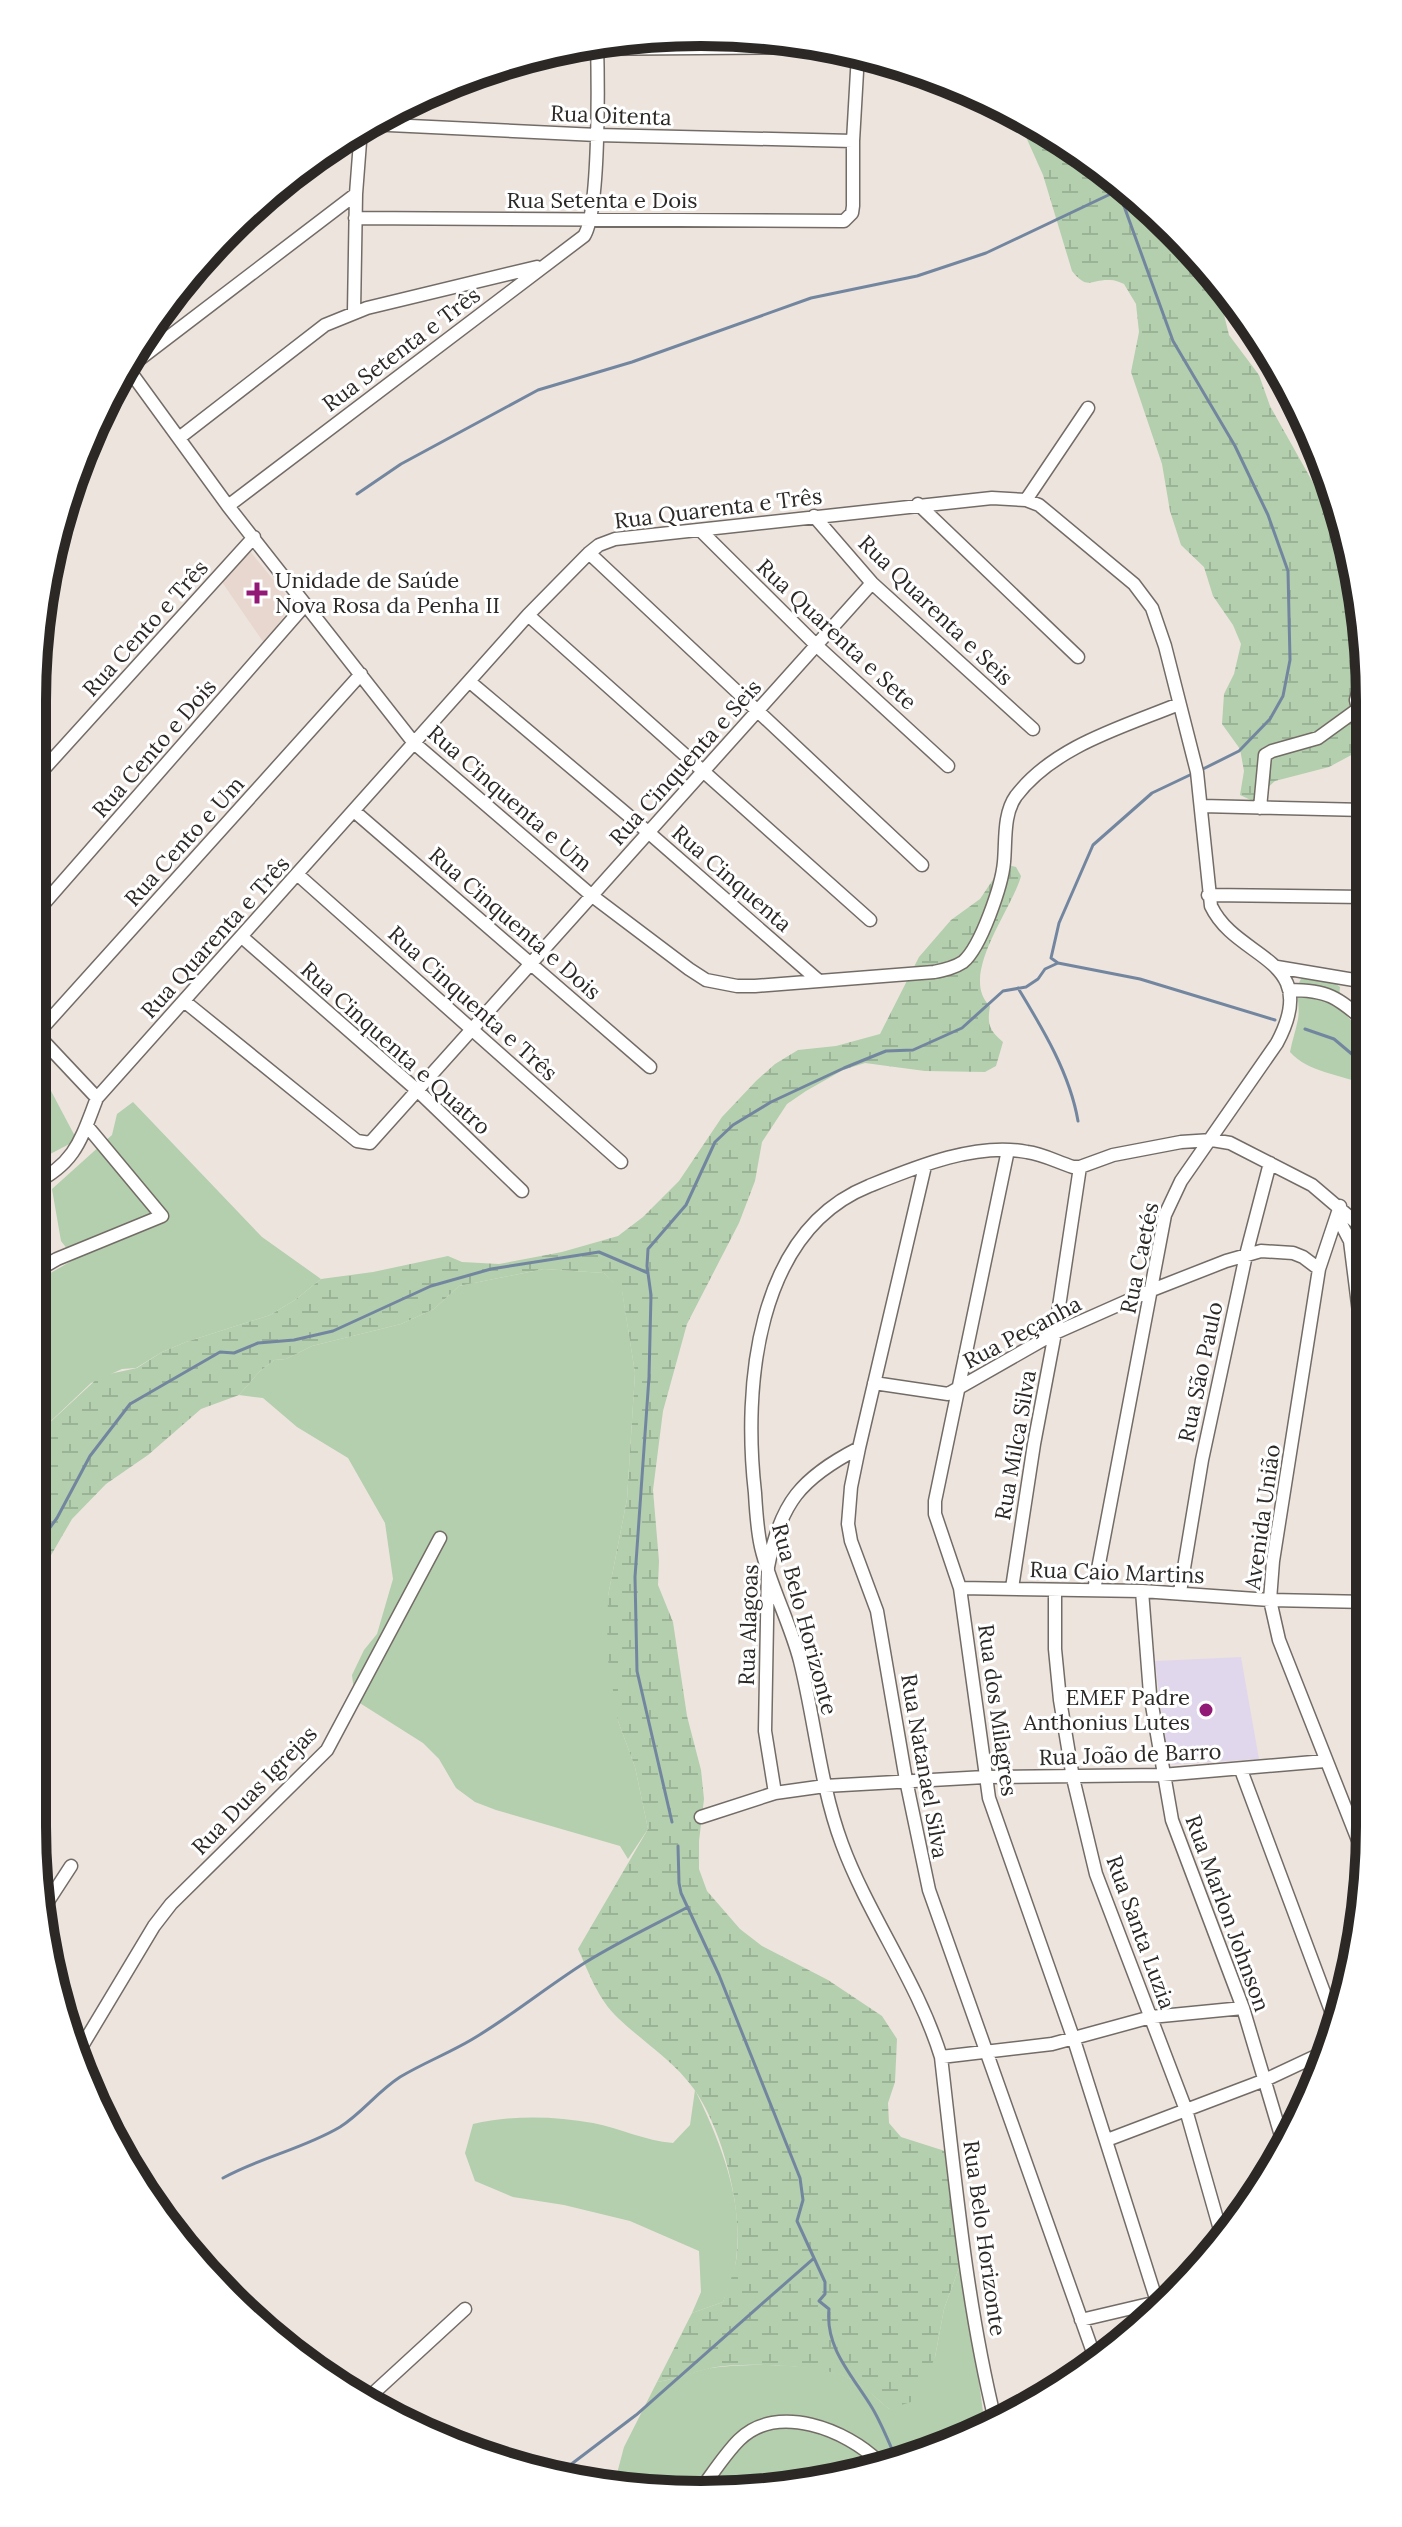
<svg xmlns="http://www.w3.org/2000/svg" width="1402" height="2527" viewBox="0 0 1402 2527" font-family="Lora,serif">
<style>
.built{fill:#e7d7ce}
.education{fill:#e1d7ec}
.grass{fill:#b3cfad}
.wetland{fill:url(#wetland-marsh)}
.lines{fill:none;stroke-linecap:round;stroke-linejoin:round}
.stream{stroke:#7386a0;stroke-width:3}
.minor-casing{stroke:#736c66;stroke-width:15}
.minor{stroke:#fff;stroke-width:12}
.poi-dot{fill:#931976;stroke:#fff;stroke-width:3}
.labels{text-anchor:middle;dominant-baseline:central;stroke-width:6;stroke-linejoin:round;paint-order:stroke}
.street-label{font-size:22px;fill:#2b2826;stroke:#fff}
.poi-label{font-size:22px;fill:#2b2826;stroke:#fff;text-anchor:start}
.rim{fill:none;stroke:#2b2826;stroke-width:10}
</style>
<defs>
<pattern id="wetland-marsh" width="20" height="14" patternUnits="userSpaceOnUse" patternTransform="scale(2)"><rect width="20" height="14" fill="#b3cfad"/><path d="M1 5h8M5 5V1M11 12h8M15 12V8" fill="none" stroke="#9ab295"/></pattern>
</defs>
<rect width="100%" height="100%" fill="#ede4de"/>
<path class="built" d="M 249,550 L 293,604 L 264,643 L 222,582 Z"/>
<path class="education" d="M 1241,1657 L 1259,1759 L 1168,1765 L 1155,1661 Z"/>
<path class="grass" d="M 1305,974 L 1331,980 L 1340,987 C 1337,1013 1348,1017 1366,1033 L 1366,1085 C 1340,1074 1309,1073 1290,1052 C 1292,1041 1296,1030 1298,1019 C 1301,1004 1292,986 1305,974 Z
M 33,1057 L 77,1140 L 33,1163 Z
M 133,1102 L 262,1237 L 321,1279 L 295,1300 L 270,1315 L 186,1342 L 162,1352 L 136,1368 L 122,1369 L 91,1383 L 32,1439 L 33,1283 L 75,1259 L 61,1241 L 52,1189 L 112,1135 L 117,1114 Z
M 544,1269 L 604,1273 L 622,1290 L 635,1373 L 627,1499 L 608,1596 L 618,1721 L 635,1767 L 648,1829 L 628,1859 L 620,1846 L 496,1810 L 475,1802 L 456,1788 L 439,1759 L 423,1743 L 355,1700 L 352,1675 L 364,1650 L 377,1634 L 393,1579 L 385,1523 L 348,1458 L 297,1427 L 263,1398 L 239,1395 L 259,1372 L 274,1360 L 286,1359 L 312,1346 L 401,1324 L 434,1309 L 459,1286 Z
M 695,2090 C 721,2143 744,2200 736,2260 C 735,2274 728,2288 723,2302 L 692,2313 L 701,2292 L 699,2251 L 630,2221 L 564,2205 L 513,2197 L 475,2181 L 465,2153 L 473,2124 C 511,2115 554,2116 593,2123 C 620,2128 645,2141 673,2143 L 690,2125 Z
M 962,2260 L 985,2426 L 957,2444 L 744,2494 L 615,2481 L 624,2447 L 657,2382 C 676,2379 694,2371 712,2368 C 745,2363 820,2363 849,2378 C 864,2385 877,2399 889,2409 L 935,2357 L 944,2309 Z"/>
<path class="wetland" d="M 1005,108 L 1036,122 L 1174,228 L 1215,278 L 1229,335 L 1259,375 L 1270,406 L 1348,545 L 1364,614 L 1365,743 L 1357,752 L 1329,767 L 1275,781 L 1253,801 L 1240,795 L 1244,771 L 1240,749 L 1222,724 L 1224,694 L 1234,674 L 1241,644 L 1233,625 L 1213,596 L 1204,567 L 1181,545 L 1170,511 L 1162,464 L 1131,372 L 1139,332 L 1136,304 L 1124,284 C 1119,282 1115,280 1110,280 C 1091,279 1088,291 1072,271 L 1043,175 L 1026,137 Z
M 1008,865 L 1016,867 L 1021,876 C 1012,910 958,976 990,1006 C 987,1024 989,1030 1003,1042 L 996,1066 L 985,1072 L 925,1071 L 865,1063 L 843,1070 L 806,1091 L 787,1104 L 762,1142 L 755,1181 L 739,1223 L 687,1324 L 663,1411 L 653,1490 L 659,1561 L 658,1585 L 673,1622 L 687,1716 L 701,1770 L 704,1799 L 699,1841 L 699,1869 L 707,1891 L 740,1929 L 762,1946 L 828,1980 L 882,2016 L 897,2039 L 895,2082 L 888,2103 L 889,2123 L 901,2137 L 948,2152 L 962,2260 L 944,2309 L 935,2357 L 917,2400 L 889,2409 C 877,2399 864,2386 851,2379 C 823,2364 742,2362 711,2368 C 693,2372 676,2379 657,2382 L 692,2313 L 723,2302 C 727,2288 734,2274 736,2261 C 744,2212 723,2130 694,2089 C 673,2060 643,2042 618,2018 C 598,1999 589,1973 578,1949 L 648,1829 L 635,1767 L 618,1721 L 607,1654 L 608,1596 L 627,1499 L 635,1373 L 622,1291 L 604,1273 L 544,1269 L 459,1286 L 434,1309 L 401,1324 L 312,1346 L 286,1359 L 274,1360 L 259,1372 L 239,1395 L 201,1409 L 148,1455 L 106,1484 L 72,1519 L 32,1588 L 32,1439 L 100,1376 L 137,1368 L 162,1352 L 186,1342 L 270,1315 L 295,1300 L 321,1279 L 373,1272 L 448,1256 L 462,1262 L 499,1264 L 562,1252 L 618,1236 L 643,1217 L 679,1181 L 722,1117 L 756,1081 L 775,1064 L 798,1050 L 836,1046 L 880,1034 L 919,957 L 951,920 L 980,899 L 1000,869 Z"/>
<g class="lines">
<path class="stream" d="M 1116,184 L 1173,341 L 1235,446 L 1268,515 L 1288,571 L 1290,660 L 1283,696 L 1270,719 L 1239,751 L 1199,771
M 220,240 L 220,239
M 357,494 L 401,464 L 538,390 L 632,362 L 811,298 L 917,276 L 986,253 L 1119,190
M 1058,963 L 1051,958 L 1059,923 L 1093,845 L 1152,793 L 1192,774
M 1018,988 C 1043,1029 1070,1074 1078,1121
M 1305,1029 L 1334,1039 L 1366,1066
M 32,1552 L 57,1518 L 90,1456 L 130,1404 L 220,1352 L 234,1353 L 258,1343 L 294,1340 L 333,1331 L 431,1286 L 491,1269 L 599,1252 L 648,1273
M 672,1822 L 637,1671 L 635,1577 L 649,1377 L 651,1295 L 647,1266 L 648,1249 L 686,1205 L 715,1142 L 733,1125 L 771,1102 L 844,1068 L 886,1051 L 913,1050 L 962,1028 L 1003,991 L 1026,987 L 1038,979 L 1045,969 L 1058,963 L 1140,979 L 1275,1020
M 678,1846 L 679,1883 L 681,1893 L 719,1975 L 800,2178 L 803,2200 L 797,2221 L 825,2282 L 825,2294 L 819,2301 L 829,2309 C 825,2348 852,2375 871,2406 C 881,2422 888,2441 896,2458
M 223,2178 C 261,2157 303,2149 340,2127 C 362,2113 377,2092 400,2077 C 425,2062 452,2052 476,2037 C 514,2014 548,1986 586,1962 C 618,1942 654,1925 688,1907
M 557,2475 L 636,2415 L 814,2258"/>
<defs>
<path id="minor" d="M 566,49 L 827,47
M 368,124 L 597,135 L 853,141
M 355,218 L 844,221 L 852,213 L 853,206 L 853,141 L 858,54
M 354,312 L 356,194 L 361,129
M 124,363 L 228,506 L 414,743 L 591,895 L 689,969 L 706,980 L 737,986 L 755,986 L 934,972 C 944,970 954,968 963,962 C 981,947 1002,885 1004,862 C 1006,841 1003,814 1016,796 C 1054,746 1123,727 1179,704
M 128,368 L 356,194
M 1302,421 L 1341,513
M 179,438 L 325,325 L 367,308 L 537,267
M 1026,500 L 1088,408
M 918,504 L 1078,657
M 228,506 L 584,236 C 600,212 598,79 597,43
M 814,516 L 872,583 L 1033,729
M 700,530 L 817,646 L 948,766
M 589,553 L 922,865
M 528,615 L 870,920
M 470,682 L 648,832 L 819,981
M 1358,709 L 1356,700 L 1365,670
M 33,781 L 254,537
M 1202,806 L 1365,810
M 1260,808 L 1265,755 L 1272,751 L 1318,738 L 1358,709
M 354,811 L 650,1067
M 297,874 L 621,1162
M 1208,895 L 1365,897
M 33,916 L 305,605
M 242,937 L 418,1091 L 522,1191
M 1277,967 L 1366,982
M 1289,990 C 1328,990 1337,997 1366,1022
M 184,1001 L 357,1141 L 370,1143 L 872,583
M 33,1030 L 97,1098
M 33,1032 L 37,1034 L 361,674
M 1008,1150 L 935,1501 L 935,1514 L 960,1588 L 989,1798 L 1074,2040 L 1159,2308
M 925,1166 L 859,1448 L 851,1487 L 848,1524 L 851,1541 L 877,1611 L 906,1780 L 929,1890 L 1095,2358
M 33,1184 C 76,1163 81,1139 97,1098 L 528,615 L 589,553 L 599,545 L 615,539 L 992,498 L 1026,500 L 1039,505 L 1134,584 L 1152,608 L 1165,646 L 1197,772 L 1211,906 C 1237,961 1323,957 1277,1043 L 1181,1181 L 1165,1215 L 1094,1590
M 1340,1206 L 1319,1269 L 1273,1561 L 1270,1600 L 1279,1640 L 1369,1868
M 1337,1216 L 1350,1241 L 1367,1376
M 33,1273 L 57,1259 L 162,1216 L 87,1126
M 874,1383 L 948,1394 L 1055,1333 L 1152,1290 L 1226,1261 L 1261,1251 L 1293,1253 L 1303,1257 L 1319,1269
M 960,1588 L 1142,1591 L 1270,1600 L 1368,1602
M 1012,1588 L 1034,1444 L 1055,1333 L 1080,1167
M 1055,1590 L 1055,1649 L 1060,1700 L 1073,1778 L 1096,1874 L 1186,2110 L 1221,2233
M 1142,1591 L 1150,1694 L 1172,1820 L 1243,2008 L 1285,2149
M 1180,1592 L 1202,1460 L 1246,1255 L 1270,1163
M 1241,1770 L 1337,2027
M 775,1793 L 765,1731 L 768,1567 C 780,1503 801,1478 859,1448
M 701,1817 L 775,1793 L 825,1786 L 985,1777 L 1162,1775 L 1325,1761
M 45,1906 L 71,1866
M 76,2056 L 154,1926 L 171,1904 L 327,1750 L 440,1538
M 941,2057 L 1052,2044 L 1151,2017 L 1243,2008
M 1107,2140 L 1265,2080 L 1331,2049
M 1081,2320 L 1166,2300
M 367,2399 L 465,2309
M 995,2420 C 966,2302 955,2178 941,2057 C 918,1982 869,1917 842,1844 C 820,1785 815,1721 800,1661 C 790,1622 770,1586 761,1547 C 757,1529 756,1510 755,1493 C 743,1388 755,1232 869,1186 C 916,1167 976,1142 1027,1152 C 1043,1154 1057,1162 1073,1167 L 1080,1167 L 1113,1155 L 1181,1142 L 1212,1140 L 1230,1143 L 1312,1185 L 1366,1231
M 701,2489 C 713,2473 725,2454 739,2440 C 777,2402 847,2430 879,2462"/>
</defs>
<use href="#minor" class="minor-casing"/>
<use href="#minor" class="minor"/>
</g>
<g class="poi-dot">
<path d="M253 581h8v8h8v8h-8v8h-8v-8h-8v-8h8z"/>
<circle cx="1206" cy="1710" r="8"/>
</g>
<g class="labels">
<g class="street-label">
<text transform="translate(611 115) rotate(2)">Rua Oitenta</text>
<text x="602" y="200">Rua Setenta e Dois</text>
<text transform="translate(401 349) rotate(-37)">Rua Setenta e Três</text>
<text transform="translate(718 508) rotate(-7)">Rua Quarenta e Três</text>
<text transform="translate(936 610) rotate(44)">Rua Quarenta e Seis</text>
<text transform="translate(145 628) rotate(-48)">Rua Cento e Três</text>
<text transform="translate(837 634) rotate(43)">Rua Quarenta e Sete</text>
<text transform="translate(154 748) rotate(-49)">Rua Cento e Dois</text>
<text transform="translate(685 762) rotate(-48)">Rua Cinquenta e Seis</text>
<text transform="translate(510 798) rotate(41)">Rua Cinquenta e Um</text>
<text transform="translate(184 841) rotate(-48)">Rua Cento e Um</text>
<text transform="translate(732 878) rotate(41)">Rua Cinquenta</text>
<text transform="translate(515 923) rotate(41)">Rua Cinquenta e Dois</text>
<text transform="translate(215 937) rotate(-48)">Rua Quarenta e Três</text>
<text transform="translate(473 1003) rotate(42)">Rua Cinquenta e Três</text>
<text transform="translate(396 1048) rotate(42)">Rua Cinquenta e Quatro</text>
<text transform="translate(1139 1258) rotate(-78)">Rua Caetés</text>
<text transform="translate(1022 1332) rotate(-28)">Rua Peçanha</text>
<text transform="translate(1200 1372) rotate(-78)">Rua São Paulo</text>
<text transform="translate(1015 1445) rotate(-80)">Rua Milca Silva</text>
<text transform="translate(1262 1517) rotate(-82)">Avenida União</text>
<text transform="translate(1117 1572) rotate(2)">Rua Caio Martins</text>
<text transform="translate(805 1619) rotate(75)">Rua Belo Horizonte</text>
<text transform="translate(748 1625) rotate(-88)">Rua Alagoas</text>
<text transform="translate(998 1710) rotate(82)">Rua dos Milagres</text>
<text transform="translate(1130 1754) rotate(-2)">Rua João de Barro</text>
<text transform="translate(925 1766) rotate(80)">Rua Natanael Silva</text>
<text transform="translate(254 1790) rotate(-46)">Rua Duas Igrejas</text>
<text transform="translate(1228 1913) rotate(70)">Rua Marlon Johnson</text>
<text transform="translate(1141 1932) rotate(70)">Rua Santa Luzia</text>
<text transform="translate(985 2238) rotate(82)">Rua Belo Horizonte</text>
</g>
<g class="poi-label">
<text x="275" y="580">Unidade de Saúde<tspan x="275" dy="25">Nova Rosa da Penha II</tspan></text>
<text x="1190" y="1697" text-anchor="end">EMEF Padre<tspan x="1190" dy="25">Anthonius Lutes</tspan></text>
</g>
</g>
<path d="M0 0H1402V2527H0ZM701 46H701A655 655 0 0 1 1356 701V1826A655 655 0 0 1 701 2481H701A655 655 0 0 1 46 1826V701A655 655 0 0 1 701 46Z" fill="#fff" fill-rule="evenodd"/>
<path class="rim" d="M701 46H701A655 655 0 0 1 1356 701V1826A655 655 0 0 1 701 2481H701A655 655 0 0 1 46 1826V701A655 655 0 0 1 701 46Z"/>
</svg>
